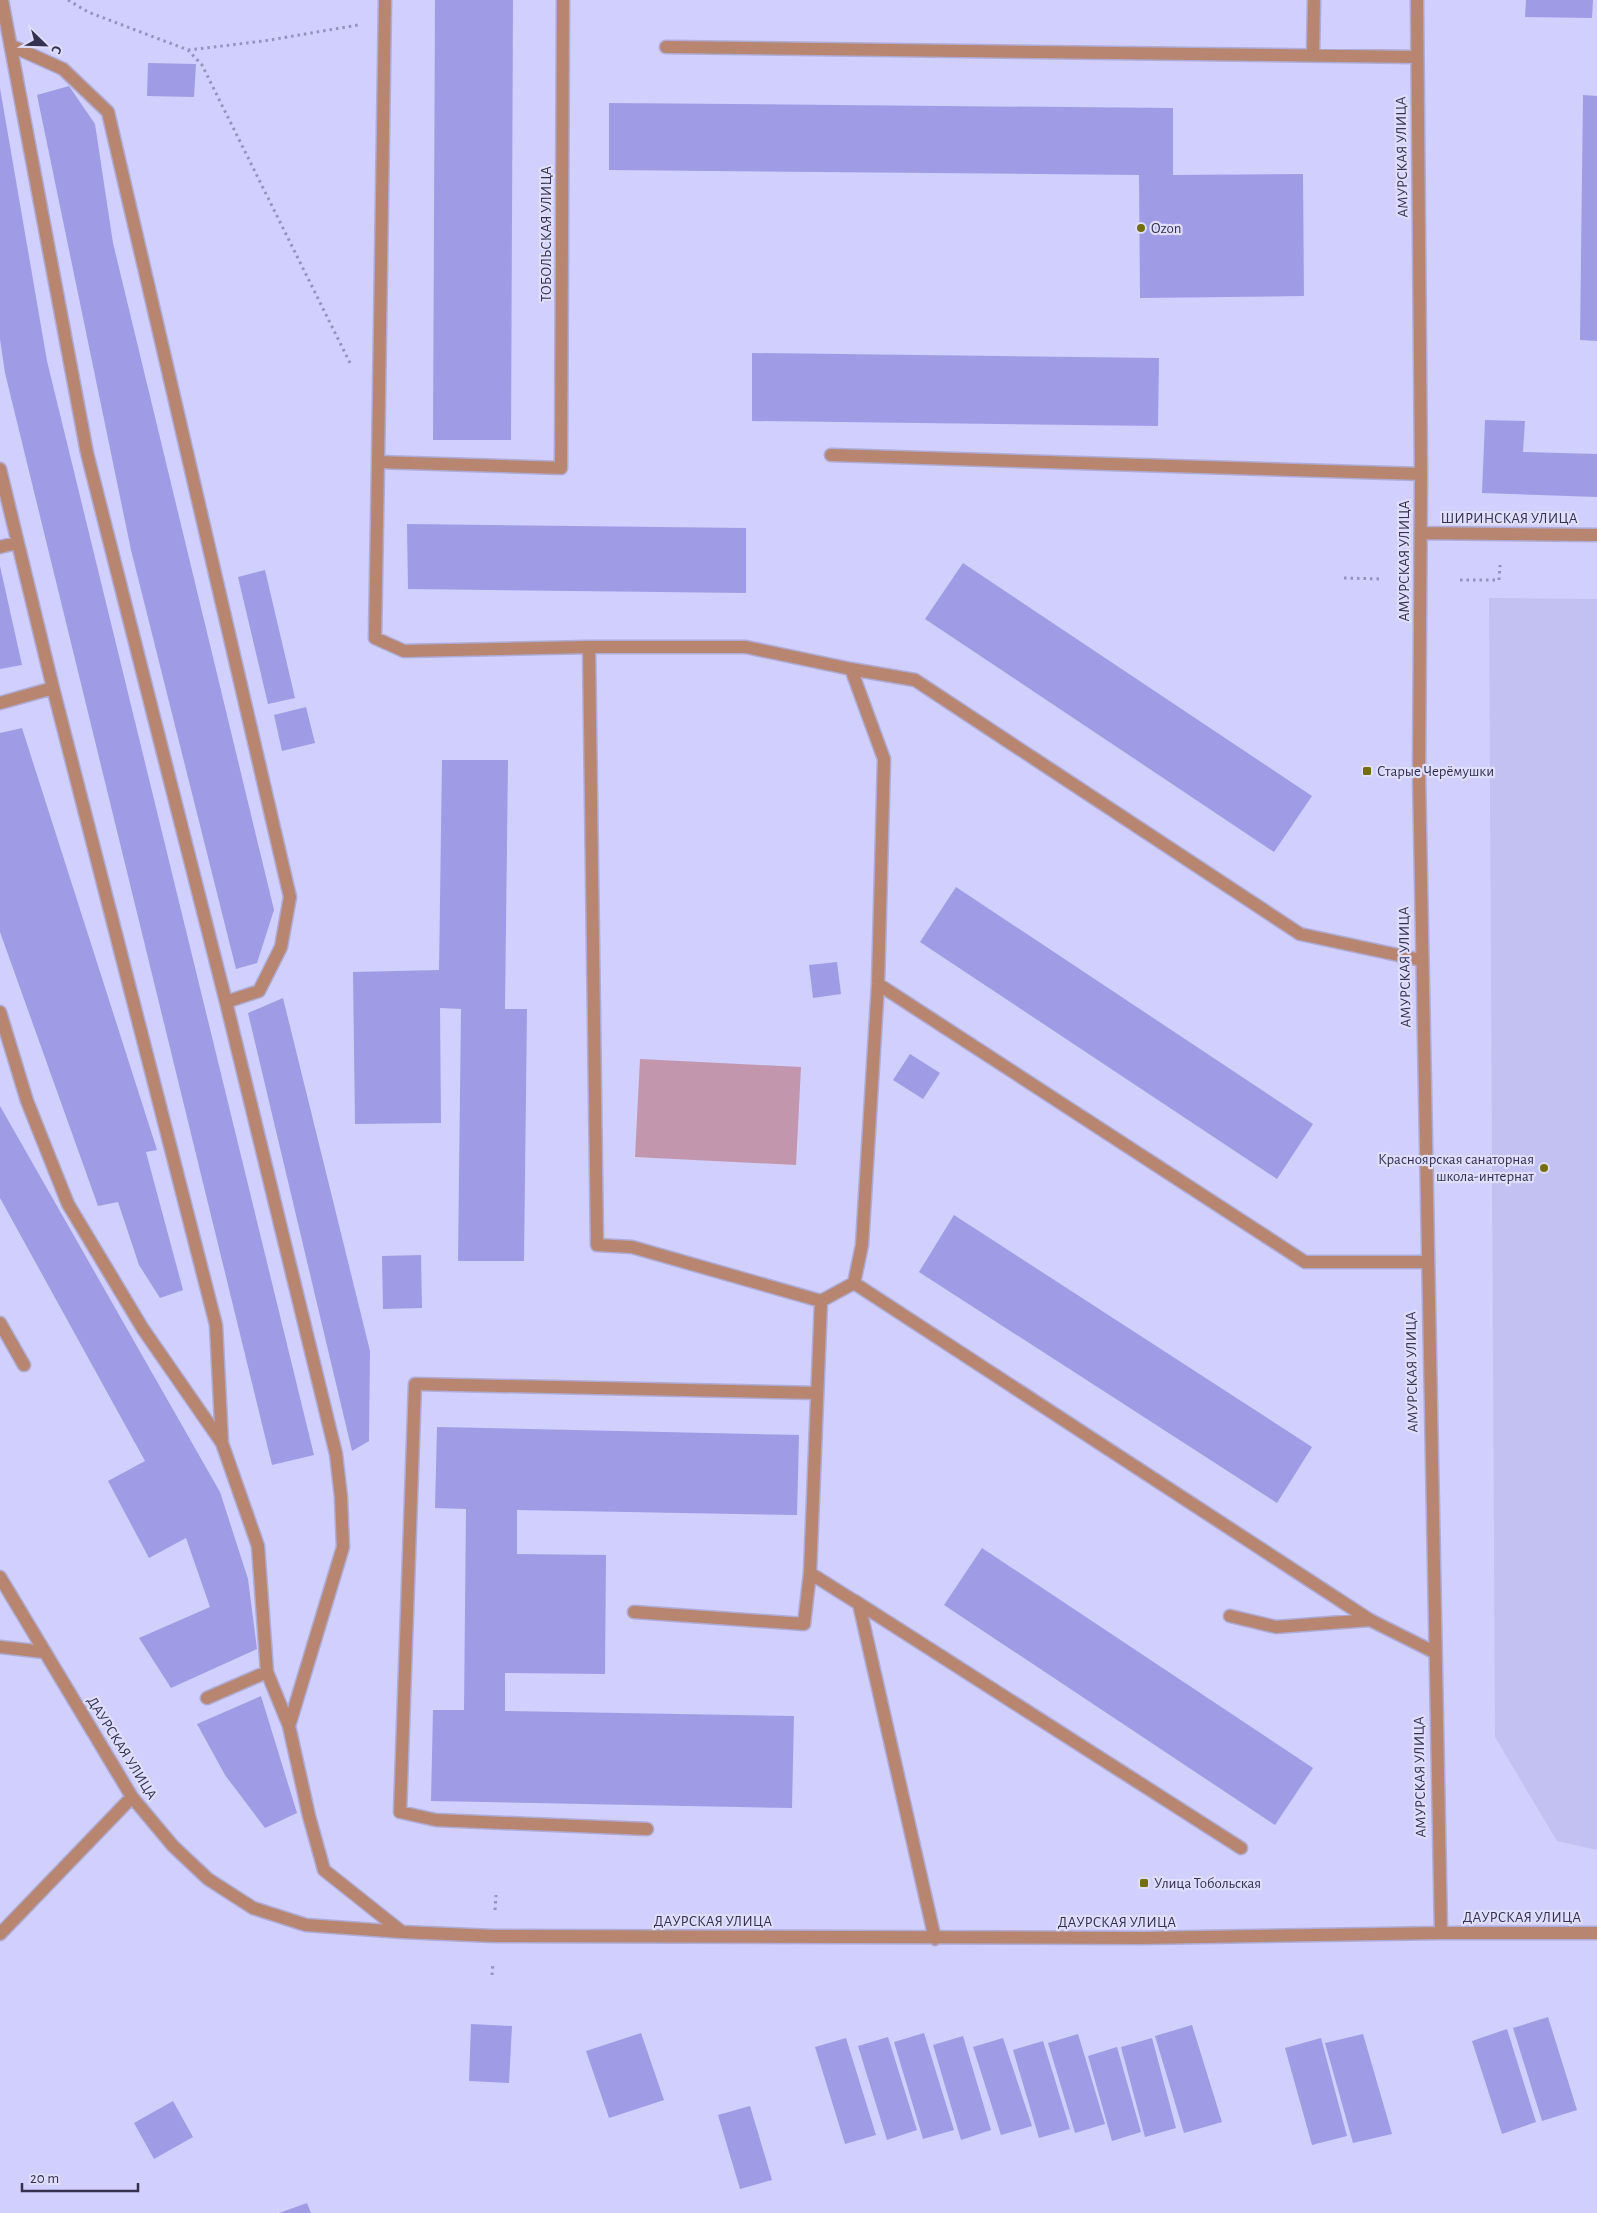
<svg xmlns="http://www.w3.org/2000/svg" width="1597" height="2213" viewBox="0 0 1597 2213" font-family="'Alegreya Sans',sans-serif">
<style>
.built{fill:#c2c1f2}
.green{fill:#c296ad}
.building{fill:#9f9ce5}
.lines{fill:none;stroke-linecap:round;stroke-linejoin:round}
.minor-casing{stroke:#aeacd7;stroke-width:15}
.path{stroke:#9493bb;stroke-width:3;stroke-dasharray:2.5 4;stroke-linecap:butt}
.minor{stroke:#b88670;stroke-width:12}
.poi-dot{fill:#746e0d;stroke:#dfdefd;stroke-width:2}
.labels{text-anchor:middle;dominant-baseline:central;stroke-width:4.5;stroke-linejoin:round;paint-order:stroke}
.street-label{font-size:15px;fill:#343250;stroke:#dfdefd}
.poi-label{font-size:15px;fill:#343250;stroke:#dfdefd;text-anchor:start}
</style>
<rect width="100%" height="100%" fill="#d0cffd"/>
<path class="built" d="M 1489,598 L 1597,599 L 1597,1850 L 1557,1841 L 1495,1737 Z"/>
<path class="green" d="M 640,1059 L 801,1067 L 796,1165 L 635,1157 Z"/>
<path class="building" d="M 435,0 L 513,0 L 511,440 L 433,440 Z
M 1526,0 L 1593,0 L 1592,18 L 1525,17 Z
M 148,63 L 196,64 L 194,97 L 147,96 Z
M 69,86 L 95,124 L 113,243 L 274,910 L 257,963 L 236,969 L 131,550 L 37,95 Z
M 0,88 L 47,361 L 314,1455 L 272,1465 L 5,373 L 0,339 Z
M 1583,95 L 1597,96 L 1597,341 L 1580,340 Z
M 609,103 L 1173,108 L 1173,175 L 1303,174 L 1304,296 L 1140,298 L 1139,175 L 609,170 Z
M 752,353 L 1159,358 L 1158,426 L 752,421 Z
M 1485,420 L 1525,421 L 1523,452 L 1597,454 L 1597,497 L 1482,493 Z
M 407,524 L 746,528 L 746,593 L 408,589 Z
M 963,563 L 1312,796 L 1274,852 L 925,619 Z
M 0,566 L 22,665 L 0,669 Z
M 265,570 L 295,698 L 268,704 L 238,577 Z
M 306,707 L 315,743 L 282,751 L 274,715 Z
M 22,728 L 157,1150 L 146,1152 L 183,1290 L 160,1298 L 139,1265 L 118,1202 L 98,1206 L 0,932 L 0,733 Z
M 442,760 L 508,760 L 505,1009 L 527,1009 L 524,1261 L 458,1261 L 461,1009 L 440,1008 L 441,1123 L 355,1124 L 353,972 L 439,970 Z
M 956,887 L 1313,1124 L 1277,1179 L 920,942 Z
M 837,962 L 841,994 L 813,998 L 809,965 Z
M 283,998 L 370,1351 L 369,1441 L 352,1451 L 248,1013 Z
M 910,1054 L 940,1073 L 923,1099 L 893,1080 Z
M 0,1106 L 220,1492 L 248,1579 L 257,1649 L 171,1688 L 139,1638 L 210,1607 L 186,1538 L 149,1558 L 108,1481 L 145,1461 L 0,1198 Z
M 954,1215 L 1312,1447 L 1277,1503 L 919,1272 Z
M 421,1255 L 422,1308 L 383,1309 L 382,1256 Z
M 437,1427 L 799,1435 L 797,1515 L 517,1510 L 517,1554 L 606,1555 L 605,1674 L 505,1673 L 505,1711 L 794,1716 L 792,1808 L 431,1801 L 433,1710 L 464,1710 L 466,1509 L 435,1508 Z
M 982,1548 L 1313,1768 L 1275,1825 L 944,1605 Z
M 261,1696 L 297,1813 L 265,1828 L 225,1775 L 197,1724 Z
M 1548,2017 L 1577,2110 L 1542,2121 L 1513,2028 Z
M 471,2024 L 512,2026 L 509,2083 L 469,2081 Z
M 1192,2025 L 1222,2122 L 1184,2133 L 1155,2036 Z
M 1507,2029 L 1536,2122 L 1502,2134 L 1472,2041 Z
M 641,2033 L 664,2100 L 609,2118 L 586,2051 Z
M 924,2033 L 954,2130 L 923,2139 L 894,2042 Z
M 1078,2034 L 1105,2124 L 1075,2133 L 1048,2043 Z
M 1363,2034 L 1392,2134 L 1353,2143 L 1325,2043 Z
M 963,2036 L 991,2130 L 961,2140 L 933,2045 Z
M 888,2037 L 917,2130 L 887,2140 L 858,2046 Z
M 846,2038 L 876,2135 L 845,2144 L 815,2047 Z
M 1003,2038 L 1032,2126 L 1001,2135 L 973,2047 Z
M 1152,2038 L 1176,2128 L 1145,2137 L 1121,2047 Z
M 1321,2038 L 1347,2136 L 1312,2145 L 1285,2048 Z
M 1043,2041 L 1070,2129 L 1039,2138 L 1013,2050 Z
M 1117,2047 L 1141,2132 L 1112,2141 L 1088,2056 Z
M 173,2101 L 193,2137 L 154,2159 L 134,2123 Z
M 750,2106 L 772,2180 L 740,2189 L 718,2115 Z
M 307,2203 L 311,2213 L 279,2213 Z"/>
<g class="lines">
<defs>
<path id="minor" d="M 2,0 L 87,453 L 226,1002 L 336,1454 L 341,1497 L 343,1547 L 289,1726
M 385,0 L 378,462 L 561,468 L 563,0
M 1417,0 L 1421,474 L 1419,775 L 1441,1933
M 12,46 L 63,69 L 108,112 L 290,897 L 281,947 L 259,991 L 226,1002
M 666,47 L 1417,57
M 1313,56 L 1314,0
M 831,455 L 1421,474
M 378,462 L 375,638 L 404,651 L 589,647
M 0,469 L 53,688
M 1421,533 L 1597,535
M 0,547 L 17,543
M 851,669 L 915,680 L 1300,934 L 1421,960
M 0,703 L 53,688 L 216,1325 L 222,1443
M 878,984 L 1305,1262 L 1427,1262
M 0,1012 L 27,1101 L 68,1204 L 143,1329 L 222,1443 L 258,1546 L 267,1672 L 289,1726 L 309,1816 L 324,1870 L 402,1932
M 854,1283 L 1370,1620
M 821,1301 L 632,1247 L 597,1245 L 589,647 L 746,647 L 851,669 L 884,759 L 878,984 L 862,1245 L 854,1283 L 821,1301 L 810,1573 L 859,1604 L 935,1939
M 0,1323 L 24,1365
M 0,1577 L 132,1797 L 173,1846 L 208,1879 L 253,1908 L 306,1925 L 402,1932 L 494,1936 L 1143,1938 L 1441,1933 L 1597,1933
M 855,1601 L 1241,1848
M 634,1612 L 804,1624 L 810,1573 L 814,1576
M 1230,1616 L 1276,1627 L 1370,1620 L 1434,1652
M 0,1647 L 44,1652
M 207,1698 L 267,1672
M 647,1829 L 436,1820 L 400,1812 L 415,1384 L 816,1393
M 0,1934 L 132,1797"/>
</defs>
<use href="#minor" class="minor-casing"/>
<path class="path" d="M 68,0 L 88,12 L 188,50 L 202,65 L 351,365
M 188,50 L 264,41 L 358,25
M 1344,578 L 1382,579
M 1460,580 L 1499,580 L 1500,565
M 495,1910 L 496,1895
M 492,1975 L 493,1963"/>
<use href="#minor" class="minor"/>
</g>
<g class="poi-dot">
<circle cx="1141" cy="228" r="5"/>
<rect x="1362" y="766" width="10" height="10" rx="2.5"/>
<circle cx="1544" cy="1168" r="5"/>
<rect x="1139" y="1878" width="10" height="10" rx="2.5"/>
</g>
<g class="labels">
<g class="street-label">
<text transform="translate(1402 157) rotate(-91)">АМУРСКАЯ УЛИЦА</text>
<text transform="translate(546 234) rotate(-90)">ТОБОЛЬСКАЯ УЛИЦА</text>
<text x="1509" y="518">ШИРИНСКАЯ УЛИЦА</text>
<text transform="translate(1404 561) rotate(-90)">АМУРСКАЯ УЛИЦА</text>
<text transform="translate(1405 967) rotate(-91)">АМУРСКАЯ УЛИЦА</text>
<text transform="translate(1412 1372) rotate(-91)">АМУРСКАЯ УЛИЦА</text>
<text transform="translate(122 1748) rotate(58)">ДАУРСКАЯ УЛИЦА</text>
<text transform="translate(1420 1777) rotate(-91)">АМУРСКАЯ УЛИЦА</text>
<text x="1522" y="1917">ДАУРСКАЯ УЛИЦА</text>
<text x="713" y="1921">ДАУРСКАЯ УЛИЦА</text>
<text x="1117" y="1922">ДАУРСКАЯ УЛИЦА</text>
</g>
<g class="poi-label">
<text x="1151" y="228">Ozon</text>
<text x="1377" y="771">Старые Черёмушки</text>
<text x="1534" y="1159" text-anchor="end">Красноярская санаторная<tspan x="1534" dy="17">школа-интернат</tspan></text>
<text x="1154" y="1883">Улица Тобольская</text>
</g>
</g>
<g transform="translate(45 45) rotate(113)" stroke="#dfdefd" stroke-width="4" paint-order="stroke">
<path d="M0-4L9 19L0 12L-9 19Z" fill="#343250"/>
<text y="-8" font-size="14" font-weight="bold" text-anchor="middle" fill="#343250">С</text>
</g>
<path d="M22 2183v8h116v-8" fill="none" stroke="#343250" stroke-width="2.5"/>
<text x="30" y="2183" font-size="15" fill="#343250" stroke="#dfdefd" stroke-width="4" paint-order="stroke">20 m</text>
</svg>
